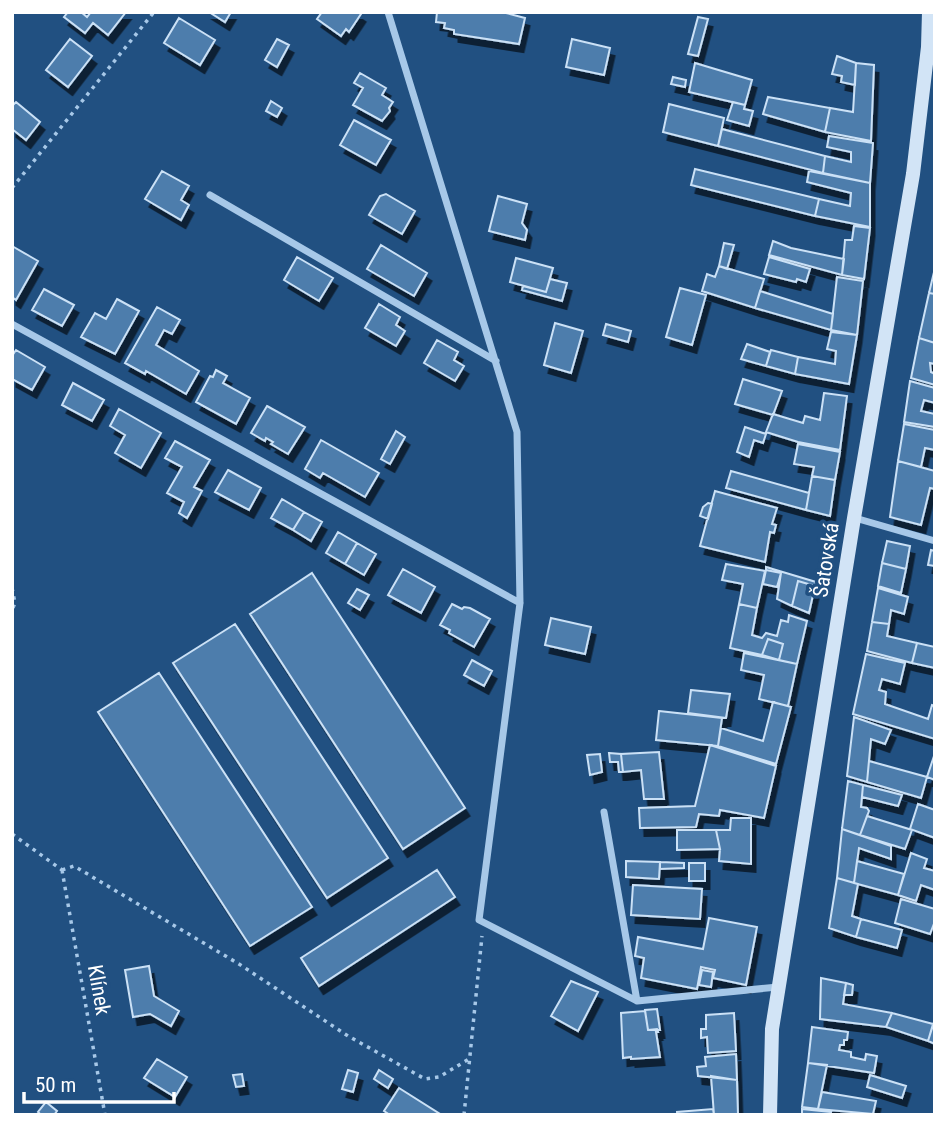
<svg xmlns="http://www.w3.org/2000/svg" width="947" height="1127" viewBox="0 0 947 1127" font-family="'Roboto Condensed',sans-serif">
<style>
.building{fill:#4e7dac;stroke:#cbe1f6;stroke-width:2;filter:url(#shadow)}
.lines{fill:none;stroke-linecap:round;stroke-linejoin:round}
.path{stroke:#a7c8e8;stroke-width:3.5;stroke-dasharray:3.5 5;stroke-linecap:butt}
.street{stroke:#a7c8e8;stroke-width:7}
.secondary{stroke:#d2e4f6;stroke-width:14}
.labels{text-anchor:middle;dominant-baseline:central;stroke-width:7;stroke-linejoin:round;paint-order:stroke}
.street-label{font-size:21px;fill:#fff;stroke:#215081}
</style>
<defs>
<filter id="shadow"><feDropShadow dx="4.5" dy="8" stdDeviation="0" flood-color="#0009"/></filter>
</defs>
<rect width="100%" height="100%" fill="#215081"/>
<path class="building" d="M 68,12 L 81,12 L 87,17 L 91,12 L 126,12 L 108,35 L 93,23 L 85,33 L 64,17 Z
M 209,12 L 231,12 L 225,22 Z
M 322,12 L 358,12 L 361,14 L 349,32 L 346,29 L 341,36 L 317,19 Z
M 437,12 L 502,12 L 525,18 L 519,44 L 454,34 L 454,30 L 444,28 L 445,23 L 436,22 Z
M 698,17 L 708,19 L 698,56 L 688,54 Z
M 179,18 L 215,40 L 200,65 L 164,43 Z
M 70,39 L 92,56 L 68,87 L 46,70 Z
M 277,39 L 289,45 L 277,67 L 265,60 Z
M 572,39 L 610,48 L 604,75 L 566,67 Z
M 837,56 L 856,63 L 855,85 L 841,82 L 842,76 L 832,74 Z
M 695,63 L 752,80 L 745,105 L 689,92 Z
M 856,63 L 874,65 L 871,141 L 825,132 L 830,108 L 853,112 Z
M 360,73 L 386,88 L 382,95 L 393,102 L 389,108 L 390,111 L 382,121 L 353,105 L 363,88 L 354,83 Z
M 673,77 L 686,80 L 685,87 L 671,84 Z
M 768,97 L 830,108 L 825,132 L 763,114 Z
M 271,101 L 282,108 L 277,117 L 266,111 Z
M 16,102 L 40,122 L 26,140 L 12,129 L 12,106 Z
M 733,102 L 745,105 L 744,109 L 753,111 L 749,126 L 727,120 Z
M 669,104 L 724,118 L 718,146 L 663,132 Z
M 354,120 L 391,140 L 376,165 L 340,145 Z
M 722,129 L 825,156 L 823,173 L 718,146 Z
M 829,136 L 873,143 L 870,183 L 823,173 L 825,156 L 851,162 L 851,152 L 827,147 Z
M 695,169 L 819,199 L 815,216 L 691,185 Z
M 162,171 L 189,186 L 181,200 L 189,205 L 181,220 L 145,199 Z
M 809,171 L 870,183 L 870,227 L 815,216 L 819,199 L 850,206 L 851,193 L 807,182 Z
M 386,194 L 415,211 L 402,234 L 369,215 L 380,196 Z
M 498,196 L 527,204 L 522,223 L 527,230 L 525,240 L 489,231 Z
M 854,226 L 870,228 L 864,279 L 842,275 L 845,240 L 852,240 Z
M 773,241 L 791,248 L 844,259 L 842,275 L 769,255 Z
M 724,243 L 734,245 L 727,269 L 719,266 Z
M 381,245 L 427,273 L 414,296 L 367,269 Z
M 12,246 L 38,261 L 16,300 L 12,297 Z
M 297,257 L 333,278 L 319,301 L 284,280 Z
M 769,257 L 810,269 L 806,282 L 797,279 L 796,282 L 764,274 Z
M 516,258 L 553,268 L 546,292 L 510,282 Z
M 719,266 L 764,279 L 755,308 L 702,291 L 707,274 L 715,277 Z
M 935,268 L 935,294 L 929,293 Z
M 837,277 L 863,281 L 857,335 L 831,330 Z
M 550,279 L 567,283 L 562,301 L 522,290 L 523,286 L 546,292 Z
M 680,288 L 706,295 L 692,345 L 666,337 Z
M 44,289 L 74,305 L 62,326 L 32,310 Z
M 760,291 L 833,314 L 831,330 L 755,308 Z
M 929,293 L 935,294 L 935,343 L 919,338 Z
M 117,299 L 139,311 L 115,354 L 81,337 L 95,313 L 106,319 Z
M 379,304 L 400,317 L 396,325 L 405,331 L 396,346 L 365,328 Z
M 157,307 L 180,320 L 172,334 L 164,330 L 156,345 L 199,371 L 186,394 L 146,371 L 145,374 L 125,363 Z
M 555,323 L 583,331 L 571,373 L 544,365 Z
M 606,324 L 631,331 L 628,342 L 603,335 Z
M 831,332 L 857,335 L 849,384 L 795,374 L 798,357 L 835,364 L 836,351 L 827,349 Z
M 919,338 L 935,343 L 935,364 L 930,363 L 931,372 L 935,374 L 935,385 L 911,378 Z
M 437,340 L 458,352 L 454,360 L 464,366 L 455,381 L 424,363 Z
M 747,344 L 770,352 L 766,366 L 741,359 Z
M 16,350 L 45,367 L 32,390 L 12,379 L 12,356 Z
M 771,350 L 798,357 L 795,374 L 766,366 Z
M 216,370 L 227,376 L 223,383 L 250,398 L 236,424 L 196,402 L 210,376 L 213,377 Z
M 743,379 L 782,391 L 773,415 L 735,404 Z
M 910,381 L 935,388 L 935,403 L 924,400 L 921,411 L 935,414 L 935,427 L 904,422 Z
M 73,383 L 104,400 L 92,421 L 62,405 Z
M 824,393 L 847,396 L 840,450 L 798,442 L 766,432 L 773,414 L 803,423 L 805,416 L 820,420 Z
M 267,406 L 305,427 L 288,454 L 271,444 L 273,442 L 266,438 L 265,441 L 251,433 Z
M 119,409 L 161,433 L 141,468 L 115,453 L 125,435 L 110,426 Z
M 904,424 L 935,430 L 935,450 L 925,448 L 921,467 L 898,461 Z
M 745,427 L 766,434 L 763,443 L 754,440 L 749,457 L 737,452 Z
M 396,431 L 405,437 L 390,464 L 381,459 Z
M 321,440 L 379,473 L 365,497 L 323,473 L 320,478 L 305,469 Z
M 175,441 L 210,460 L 194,487 L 202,491 L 187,518 L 179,513 L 184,502 L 167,493 L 182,467 L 165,458 Z
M 798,444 L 840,452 L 835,480 L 812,476 L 814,467 L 794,464 Z
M 898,461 L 935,471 L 935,489 L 930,488 L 921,525 L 890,517 Z
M 228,470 L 261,488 L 249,510 L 215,492 Z
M 731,471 L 809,493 L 806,510 L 726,488 Z
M 812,476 L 835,480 L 830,516 L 806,510 Z
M 715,491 L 777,508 L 772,524 L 776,525 L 774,533 L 770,532 L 765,562 L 700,546 Z
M 282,499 L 304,512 L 293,530 L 271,518 Z
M 708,503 L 712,504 L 708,519 L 700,516 L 703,507 Z
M 304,512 L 322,522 L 311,541 L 293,530 Z
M 338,532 L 357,543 L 345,564 L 326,553 Z
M 887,541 L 910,546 L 906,569 L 882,563 Z
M 357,543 L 376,554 L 364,575 L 345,564 Z
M 931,550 L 935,551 L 935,566 L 928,565 Z
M 882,563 L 906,569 L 901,593 L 878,586 Z
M 726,564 L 765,571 L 757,608 L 739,604 L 743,584 L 722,580 Z
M 766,567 L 816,582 L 815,586 L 798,581 L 792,606 L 777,599 L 781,573 L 766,570 Z
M 403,569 L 435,587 L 421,613 L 388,595 Z
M 766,570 L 781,573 L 777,587 L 763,584 Z
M 312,573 L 465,808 L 403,849 L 250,614 Z
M 798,581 L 815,586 L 809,613 L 792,606 Z
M 878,588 L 908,597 L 904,614 L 891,610 L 889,624 L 872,622 Z
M 357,589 L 369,595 L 360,610 L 348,603 Z
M 452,604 L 462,609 L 464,607 L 470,608 L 490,619 L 474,647 L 449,633 L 450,630 L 440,625 Z
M 739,604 L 757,608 L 752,635 L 762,638 L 766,633 L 777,636 L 781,620 L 788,622 L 789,615 L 807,621 L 797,664 L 779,660 L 783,644 L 768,639 L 762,655 L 730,648 Z
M 551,618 L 591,627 L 585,654 L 545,645 Z
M 872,622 L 889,624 L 887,636 L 917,643 L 912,663 L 867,651 Z
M 235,624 L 388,858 L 327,898 L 173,663 Z
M 768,639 L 783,644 L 779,660 L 762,655 Z
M 917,643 L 935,647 L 935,668 L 912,663 Z
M 744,653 L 797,664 L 788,706 L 759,699 L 764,675 L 741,670 Z
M 866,654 L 905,663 L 900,684 L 882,679 L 879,690 L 886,692 L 885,704 L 928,719 L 932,705 L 935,706 L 935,739 L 853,714 Z
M 472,660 L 492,671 L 484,686 L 464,675 Z
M 159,673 L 312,907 L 250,946 L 98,712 Z
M 691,690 L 730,694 L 726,718 L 688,713 Z
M 773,702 L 791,707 L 776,764 L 718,746 L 721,728 L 763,741 Z
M 659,711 L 722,718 L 718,746 L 656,740 Z
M 854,717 L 891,730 L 885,744 L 871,739 L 867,782 L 847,776 Z
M 710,745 L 776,766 L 764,818 L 720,810 L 719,816 L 699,814 L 696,827 L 640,828 L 639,808 L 695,806 Z
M 659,752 L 664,799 L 644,799 L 641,770 L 623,772 L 621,754 Z
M 609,753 L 621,754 L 623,772 L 619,772 L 618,762 L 610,762 Z
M 935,753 L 935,780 L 927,777 Z
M 600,754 L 602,772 L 590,775 L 587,755 Z
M 869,761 L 927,777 L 921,798 L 867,782 Z
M 848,781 L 863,785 L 861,807 L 867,808 L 869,811 L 860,835 L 842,829 Z
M 863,785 L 902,795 L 898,806 L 862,797 Z
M 918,804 L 935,810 L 935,838 L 910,829 Z
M 867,816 L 912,830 L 905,849 L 860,835 Z
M 731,818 L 751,818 L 751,864 L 719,861 L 720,849 L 716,830 L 730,830 Z
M 842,829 L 891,846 L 891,859 L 859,848 L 854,883 L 837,878 Z
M 677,830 L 716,830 L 720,849 L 677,850 Z
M 911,853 L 927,859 L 924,868 L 935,871 L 935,890 L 921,885 L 916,901 L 898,895 Z
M 626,861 L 660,862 L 659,879 L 626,877 Z
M 857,861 L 904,874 L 898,895 L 854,883 Z
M 660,862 L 684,863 L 684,868 L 660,869 Z
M 689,863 L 705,863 L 705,881 L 689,881 Z
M 437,870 L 455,897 L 319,986 L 301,958 Z
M 837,878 L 858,884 L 852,916 L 861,919 L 856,937 L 829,928 Z
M 633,885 L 702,889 L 700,919 L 631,915 Z
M 901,899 L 935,909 L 935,921 L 930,934 L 895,923 Z
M 709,918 L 757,927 L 746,985 L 713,978 L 715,970 L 701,967 L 697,989 L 641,978 L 644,958 L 635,956 L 638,937 L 703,949 Z
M 861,919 L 902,930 L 897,948 L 856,937 Z
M 149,966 L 154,996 L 179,1011 L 171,1026 L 150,1014 L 133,1017 L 125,970 Z
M 702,970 L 713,972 L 711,987 L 699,985 Z
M 821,978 L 846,983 L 843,1004 L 892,1013 L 886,1027 L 820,1019 Z
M 571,981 L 598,992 L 578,1031 L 551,1016 Z
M 846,983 L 853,985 L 852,995 L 844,995 Z
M 657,1009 L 660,1030 L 648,1030 L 645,1010 Z
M 645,1011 L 648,1030 L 657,1029 L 658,1032 L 656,1032 L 660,1057 L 631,1059 L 631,1057 L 623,1058 L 621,1013 Z
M 734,1013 L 736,1051 L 708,1053 L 707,1037 L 701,1038 L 701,1029 L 706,1029 L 706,1015 Z
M 892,1013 L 933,1024 L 928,1041 L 886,1027 Z
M 935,1019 L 935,1044 L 928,1041 Z
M 812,1027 L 848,1032 L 847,1040 L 844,1040 L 844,1045 L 840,1045 L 839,1050 L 851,1052 L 851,1057 L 865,1060 L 866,1054 L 877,1056 L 874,1073 L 808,1063 Z
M 736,1054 L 737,1080 L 698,1076 L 697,1067 L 706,1066 L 705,1057 Z
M 157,1059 L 187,1077 L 175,1097 L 144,1078 Z
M 808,1063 L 827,1065 L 818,1109 L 802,1107 Z
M 348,1070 L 358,1073 L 353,1092 L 342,1089 Z
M 379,1070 L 393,1079 L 388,1088 L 374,1079 Z
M 242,1074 L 244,1086 L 236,1087 L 233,1075 Z
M 870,1075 L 906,1086 L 902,1098 L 867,1087 Z
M 711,1076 L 737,1080 L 738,1115 L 714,1115 Z
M 399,1088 L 440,1114 L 439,1115 L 390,1115 L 384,1111 Z
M 822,1092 L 876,1101 L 873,1114 L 818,1109 Z
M 46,1102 L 57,1111 L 54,1115 L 41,1115 L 38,1112 Z
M 713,1109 L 714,1115 L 677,1115 L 677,1112 Z
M 802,1109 L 831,1112 L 830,1115 L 802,1115 Z"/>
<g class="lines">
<path class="path" d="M 12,188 L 154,12
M 12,588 L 15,603 L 12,610
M 12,834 L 62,870
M 62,870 L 74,866 L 239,964 L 348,1036 L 425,1079 L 439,1077 L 469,1059
M 62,870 L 105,1115
M 464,1115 L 482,936"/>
<path class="street" d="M 388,12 L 517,432 L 520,603 L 479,920 L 637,1001 L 778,987
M 210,195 L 496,361
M 12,324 L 520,603
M 855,518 L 935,541
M 604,812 L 637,1001"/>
<path class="secondary" d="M 770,1115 L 772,1029 L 854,518 L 913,174 L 928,47 L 929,12"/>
</g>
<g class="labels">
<g class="street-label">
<text transform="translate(826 560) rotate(-81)">Šatovská</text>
<text transform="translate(99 990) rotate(80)">Klínek</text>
</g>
</g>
<rect width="947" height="1127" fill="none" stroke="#ffffff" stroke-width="28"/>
<path d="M24 1092v10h150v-10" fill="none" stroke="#ffffff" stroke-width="3.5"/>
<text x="35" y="1092" font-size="21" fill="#ffffff" stroke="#215081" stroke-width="5" paint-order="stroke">50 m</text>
</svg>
